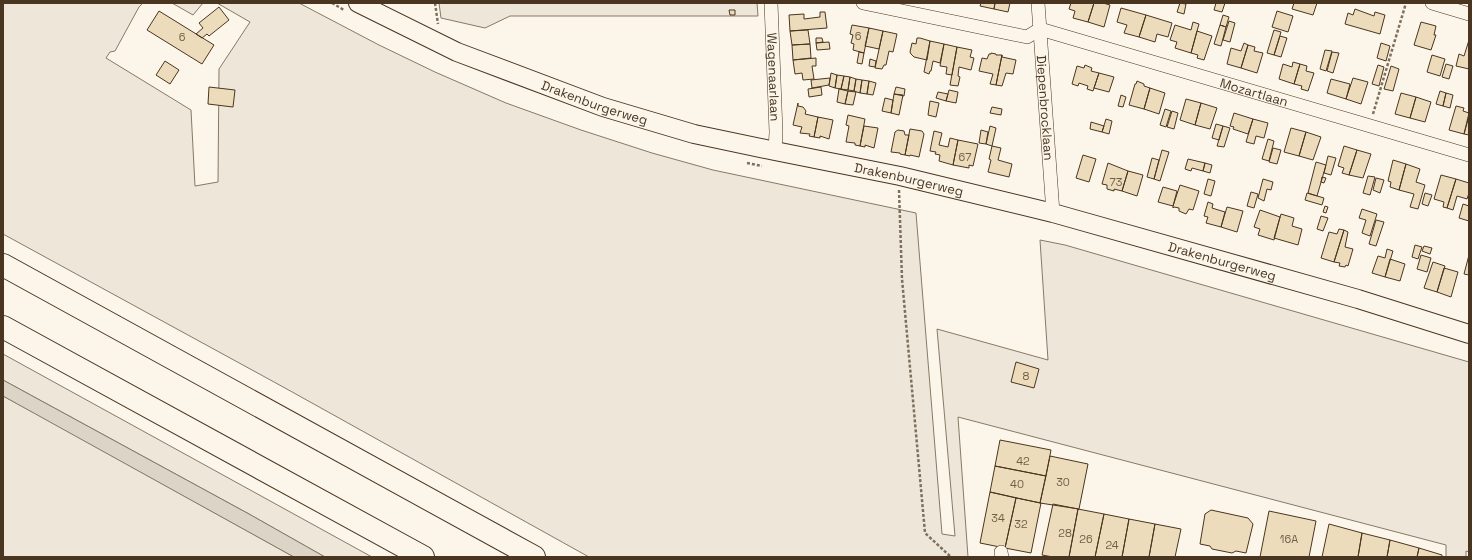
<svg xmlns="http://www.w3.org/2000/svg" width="1472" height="560" viewBox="0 0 1472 560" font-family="'Space Grotesk',sans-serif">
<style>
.green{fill:#ede6d9;stroke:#887966}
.water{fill:#dcd4c6;stroke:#887966}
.building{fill:#ecdcbc;stroke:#4a3520}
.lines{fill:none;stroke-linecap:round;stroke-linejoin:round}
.minor-casing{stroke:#4a3520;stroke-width:14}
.secondary-casing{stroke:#4a3520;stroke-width:20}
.motorway-casing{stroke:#4a3520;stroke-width:24}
.path{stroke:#7f6f5c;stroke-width:2.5;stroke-dasharray:3 2;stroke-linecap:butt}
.minor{stroke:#fbf6e9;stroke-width:13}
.secondary{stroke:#fbf6e9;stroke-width:18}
.motorway{stroke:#fbf6e9;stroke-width:22}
.labels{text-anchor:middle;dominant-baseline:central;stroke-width:3;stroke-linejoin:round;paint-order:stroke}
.number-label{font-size:11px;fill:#725f47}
.street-label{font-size:13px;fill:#4a3520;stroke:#fbf6e9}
</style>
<rect width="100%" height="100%" fill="#fbf6e9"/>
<path class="green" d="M 3,3 L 143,3 L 139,7 L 115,51 L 110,52 L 106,58 L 191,110 L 195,186 L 218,182 L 219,69 L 250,22 L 217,3 L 299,3 L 379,45 L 435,72 L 506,103 L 581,130 L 652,153 L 713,170 L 916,213 L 942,534 L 955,536 L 937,329 L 1048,360 L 1040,240 L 1065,245 L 1469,362 L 1469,552 L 1466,551 L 1466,557 L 1446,557 L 1446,545 L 958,417 L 968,557 L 589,557 L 285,388 L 3,234 Z
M 172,3 L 203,3 L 193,15 Z
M 439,3 L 757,3 L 758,16 L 510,16 L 485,28 L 441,18 Z
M 3,354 L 372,557 L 325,557 L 249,514 L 3,380 Z
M 3,396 L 42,417 L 294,557 L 3,557 Z"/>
<path class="water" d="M 3,380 L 249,514 L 325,557 L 294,557 L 3,396 Z"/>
<path class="building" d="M 981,3 L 995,3 L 994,9 L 980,6 Z
M 995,3 L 1010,3 L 1008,12 L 994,9 Z
M 1071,3 L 1094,3 L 1088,22 L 1073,18 L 1075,11 L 1069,9 Z
M 1094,3 L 1103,3 L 1110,5 L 1104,27 L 1088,22 Z
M 1180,3 L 1186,4 L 1184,14 L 1177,12 Z
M 1216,3 L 1225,3 L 1222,12 L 1214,10 Z
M 1294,3 L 1317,3 L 1313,15 L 1292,9 Z
M 219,7 L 229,20 L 209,36 L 207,34 L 202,38 L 196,34 L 203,28 L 199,23 Z
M 1121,8 L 1146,15 L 1139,37 L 1124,33 L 1127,25 L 1117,22 Z
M 1355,9 L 1374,16 L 1375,12 L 1385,15 L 1380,34 L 1345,24 L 1348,13 L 1353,15 Z
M 729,10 L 735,10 L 735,15 L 730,15 Z
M 159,11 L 214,45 L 202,64 L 147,30 Z
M 1277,11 L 1293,16 L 1288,32 L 1272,27 Z
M 820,12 L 825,12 L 827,28 L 790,31 L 789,15 L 804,14 L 804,19 L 820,17 Z
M 1146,15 L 1172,23 L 1168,37 L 1157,34 L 1155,42 L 1139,37 Z
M 1223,15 L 1229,17 L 1226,27 L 1220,25 Z
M 1229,21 L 1235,23 L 1230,42 L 1223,40 Z
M 1193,22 L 1199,24 L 1191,53 L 1175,48 L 1177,42 L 1170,40 L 1175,25 L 1191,30 Z
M 1421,22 L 1436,26 L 1434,35 L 1436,35 L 1431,50 L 1414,45 Z
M 852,25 L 869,28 L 864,53 L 853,50 L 854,44 L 851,43 L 853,35 L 850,34 Z
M 1220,25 L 1226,27 L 1221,46 L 1214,44 Z
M 869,28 L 883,31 L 879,49 L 865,46 Z
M 808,30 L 810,44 L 792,45 L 790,31 Z
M 1274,30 L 1281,32 L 1274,55 L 1267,53 Z
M 883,31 L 897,34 L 893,52 L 889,51 L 886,65 L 884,65 L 882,69 L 875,68 Z
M 1197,31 L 1212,36 L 1204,60 L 1197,58 L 1198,55 L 1191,53 Z
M 1280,36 L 1287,38 L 1281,57 L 1274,55 Z
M 816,38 L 822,38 L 823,42 L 816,43 Z
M 917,38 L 920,38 L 930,41 L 927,60 L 914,57 L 911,54 L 910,52 L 912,43 L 916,44 Z
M 1469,40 L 1469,69 L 1456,66 L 1459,54 L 1464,56 Z
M 930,41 L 944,44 L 940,63 L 933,61 L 931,71 L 930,71 L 929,74 L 924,72 Z
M 829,42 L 830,49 L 817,50 L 816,43 Z
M 1244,43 L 1248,45 L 1241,68 L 1227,64 L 1231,48 L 1241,51 Z
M 1381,43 L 1390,46 L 1386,61 L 1377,58 Z
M 810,44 L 811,58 L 793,60 L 792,45 Z
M 944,44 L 957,47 L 952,75 L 946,74 L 947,67 L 940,66 Z
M 1248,45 L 1255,47 L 1254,51 L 1263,53 L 1257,73 L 1241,68 Z
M 957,47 L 972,50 L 970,57 L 974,58 L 971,70 L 959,67 L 958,76 L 960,77 L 958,86 L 950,85 Z
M 1325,50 L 1332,51 L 1326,71 L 1320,69 Z
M 859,52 L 864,53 L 862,64 L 857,63 Z
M 1332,52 L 1339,53 L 1333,73 L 1327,71 Z
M 991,53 L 996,54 L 996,55 L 1002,55 L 996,85 L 990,84 L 993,74 L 979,71 L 982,58 L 987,59 L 989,54 L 991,54 Z
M 1002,55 L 1002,57 L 1016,60 L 1013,74 L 1006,73 L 1002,86 L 996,85 Z
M 1432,55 L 1445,59 L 1440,76 L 1427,72 Z
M 816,58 L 816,66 L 812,66 L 814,79 L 803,80 L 802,73 L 795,74 L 793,60 Z
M 870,59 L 876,61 L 875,67 L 869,66 Z
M 165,61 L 179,70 L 170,84 L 156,75 Z
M 1293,62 L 1300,64 L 1294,84 L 1279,79 L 1283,64 L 1292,67 Z
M 1300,64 L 1307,66 L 1306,71 L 1314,73 L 1308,91 L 1301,89 L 1302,86 L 1294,84 Z
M 1446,64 L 1453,66 L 1449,79 L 1442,77 Z
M 1085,65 L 1092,68 L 1091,71 L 1099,73 L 1093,91 L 1087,89 L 1088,86 L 1079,83 L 1078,86 L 1072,84 L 1077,66 L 1084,68 Z
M 1378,65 L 1384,67 L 1379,86 L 1372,84 Z
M 1391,66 L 1399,69 L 1393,91 L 1384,89 Z
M 831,73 L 837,75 L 835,88 L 829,86 Z
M 1099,73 L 1114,77 L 1109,92 L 1094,88 Z
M 837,75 L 844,76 L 841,89 L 835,88 Z
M 844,76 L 850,77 L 848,90 L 841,89 Z
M 850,77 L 856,79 L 854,91 L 848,90 Z
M 830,78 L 829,85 L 812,88 L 811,80 Z
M 1353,78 L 1368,82 L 1361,104 L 1346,99 Z
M 856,79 L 862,80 L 860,93 L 854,91 Z
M 1331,79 L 1350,84 L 1346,99 L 1327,93 Z
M 862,80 L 869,81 L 867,94 L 860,93 Z
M 869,81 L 876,83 L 873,95 L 867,94 Z
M 1137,81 L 1144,84 L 1144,86 L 1150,88 L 1144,109 L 1129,105 L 1135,84 L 1136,84 Z
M 209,87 L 235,90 L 233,107 L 208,104 Z
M 821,87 L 822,95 L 809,97 L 808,89 Z
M 896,87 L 905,89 L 904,96 L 894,94 Z
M 1150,88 L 1165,93 L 1159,114 L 1144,109 Z
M 839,89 L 848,91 L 845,104 L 837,102 Z
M 949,90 L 958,92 L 956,103 L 946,101 Z
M 848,91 L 856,92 L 853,105 L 845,104 Z
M 1440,91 L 1446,93 L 1443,106 L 1436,104 Z
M 938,92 L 948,94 L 946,101 L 936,98 Z
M 1401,93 L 1416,97 L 1410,118 L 1395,114 Z
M 1446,93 L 1453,95 L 1450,108 L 1443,106 Z
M 894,94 L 903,95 L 899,115 L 891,113 Z
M 1121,95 L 1126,97 L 1123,107 L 1118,106 Z
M 1416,97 L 1431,102 L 1425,122 L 1410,118 Z
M 885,98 L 893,100 L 891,113 L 882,111 Z
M 1186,99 L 1201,103 L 1195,125 L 1180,120 Z
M 930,101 L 939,103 L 936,117 L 928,115 Z
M 798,103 L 798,106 L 803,107 L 806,111 L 805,114 L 818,117 L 814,137 L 809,136 L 810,134 L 800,133 L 802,127 L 793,125 Z
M 1201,103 L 1217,108 L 1210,129 L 1195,125 Z
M 1456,106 L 1464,108 L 1463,111 L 1469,113 L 1464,134 L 1449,130 Z
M 992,107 L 1002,109 L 1001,115 L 990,113 Z
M 1165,109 L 1171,111 L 1166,127 L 1160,125 Z
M 1172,111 L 1178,113 L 1174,129 L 1167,127 Z
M 1234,113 L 1253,119 L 1248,134 L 1233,129 L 1234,127 L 1230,126 Z
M 848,115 L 865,119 L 860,146 L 855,145 L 855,143 L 846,142 L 849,126 L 846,125 Z
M 1469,116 L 1469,135 L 1464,134 Z
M 818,117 L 833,120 L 829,139 L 820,136 L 820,138 L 814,137 Z
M 1106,119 L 1112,121 L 1109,134 L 1102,132 Z
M 1253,119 L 1268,123 L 1264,138 L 1256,136 L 1254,144 L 1246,142 Z
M 1091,122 L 1104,126 L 1102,132 L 1090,129 Z
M 1216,124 L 1223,126 L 1219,140 L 1212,138 Z
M 864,126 L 878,128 L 874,148 L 865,145 L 865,147 L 860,146 Z
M 990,126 L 996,128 L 992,146 L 986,144 Z
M 1223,126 L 1230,128 L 1224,147 L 1217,146 Z
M 1291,128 L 1306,132 L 1299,156 L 1284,152 Z
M 910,129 L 922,131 L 924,134 L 919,157 L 910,155 L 910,156 L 905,155 Z
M 898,130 L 904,131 L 905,135 L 909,135 L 905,155 L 900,154 L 900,153 L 891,152 L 895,132 Z
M 981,130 L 988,132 L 986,144 L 979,143 Z
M 934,131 L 942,133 L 939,145 L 948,147 L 950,138 L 958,140 L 953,165 L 939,161 L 940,155 L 935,154 L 936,152 L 930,151 Z
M 1306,132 L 1321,137 L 1313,160 L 1299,156 Z
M 1268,139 L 1274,141 L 1269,161 L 1262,159 Z
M 958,140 L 978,144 L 973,166 L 969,165 L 969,168 L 953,165 Z
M 992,146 L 1001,148 L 998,160 L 1012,164 L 1009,177 L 988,172 L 991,160 L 989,159 Z
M 1344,146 L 1357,150 L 1349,175 L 1342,173 L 1344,168 L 1338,166 Z
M 1273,148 L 1281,150 L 1277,164 L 1269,162 Z
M 1162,150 L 1169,152 L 1160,181 L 1154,179 Z
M 1357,150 L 1371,154 L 1363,178 L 1349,175 Z
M 1083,155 L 1096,159 L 1089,182 L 1076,178 Z
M 1328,156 L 1336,158 L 1331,175 L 1324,173 Z
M 1152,158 L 1159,160 L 1154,179 L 1147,177 Z
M 1188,159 L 1205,163 L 1203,171 L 1192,168 L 1191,171 L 1185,169 Z
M 1393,160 L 1406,164 L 1399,190 L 1390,187 L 1391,182 L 1388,181 Z
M 1316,162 L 1326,165 L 1317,196 L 1308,193 Z
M 1108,163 L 1128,171 L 1122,191 L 1114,189 L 1114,191 L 1107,189 L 1107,185 L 1102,184 Z
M 1205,163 L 1212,165 L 1210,173 L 1203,171 Z
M 1406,164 L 1420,169 L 1416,182 L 1425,185 L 1418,209 L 1410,207 L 1414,194 L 1399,190 Z
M 1128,171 L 1143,175 L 1137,196 L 1122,191 Z
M 1441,175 L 1456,179 L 1447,208 L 1443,207 L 1444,202 L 1434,199 Z
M 1368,176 L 1375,177 L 1370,195 L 1363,193 Z
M 1322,177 L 1326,178 L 1324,183 L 1321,182 Z
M 1376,178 L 1384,180 L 1380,193 L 1373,190 Z
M 1208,179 L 1215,181 L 1211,196 L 1204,194 Z
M 1263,179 L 1273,182 L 1271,190 L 1267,189 L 1264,201 L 1258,198 Z
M 1456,179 L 1469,183 L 1469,193 L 1467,199 L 1457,196 L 1453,210 L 1447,208 Z
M 1180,185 L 1199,191 L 1193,210 L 1189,209 L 1186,214 L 1179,211 L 1179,208 L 1174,207 L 1173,208 L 1173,206 Z
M 1163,187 L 1177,191 L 1173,206 L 1158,202 Z
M 1251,192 L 1258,194 L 1254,208 L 1247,206 Z
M 1307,193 L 1324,198 L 1322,205 L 1305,200 Z
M 1425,193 L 1432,195 L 1428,206 L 1422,204 Z
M 1208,202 L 1213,204 L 1212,208 L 1225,212 L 1221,227 L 1206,223 L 1208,217 L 1204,216 Z
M 1463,204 L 1469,206 L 1469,221 L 1459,218 Z
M 1325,206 L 1328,207 L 1326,213 L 1323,212 Z
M 1227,207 L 1243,211 L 1237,232 L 1221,227 Z
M 1362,209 L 1377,214 L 1370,236 L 1362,233 L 1366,220 L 1359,218 Z
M 1260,210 L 1280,217 L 1274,240 L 1258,235 L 1260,229 L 1254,227 Z
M 1281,214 L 1294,218 L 1292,226 L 1302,229 L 1298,245 L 1274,238 Z
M 1321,216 L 1328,218 L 1323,231 L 1317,229 Z
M 1376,220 L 1384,222 L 1376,246 L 1369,244 Z
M 1339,229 L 1344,230 L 1334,262 L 1321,258 L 1329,232 L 1337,234 Z
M 1344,230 L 1348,232 L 1345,247 L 1353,249 L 1348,266 L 1346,265 L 1345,267 L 1339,266 L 1340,263 L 1334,262 Z
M 1415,245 L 1422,247 L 1418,259 L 1412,257 Z
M 1424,246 L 1432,248 L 1430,254 L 1422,251 Z
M 1387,249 L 1393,251 L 1385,277 L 1372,273 L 1378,256 L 1385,258 Z
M 1421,255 L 1431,258 L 1427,272 L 1417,269 Z
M 1469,255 L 1469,275 L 1464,274 Z
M 1390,259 L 1405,264 L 1400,281 L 1385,277 Z
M 1433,262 L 1445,266 L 1437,292 L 1424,288 Z
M 1444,268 L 1458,272 L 1451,297 L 1437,292 Z
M 1016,362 L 1039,369 L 1034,388 L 1011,382 Z
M 1000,440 L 1051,450 L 1046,476 L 995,466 Z
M 1050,456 L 1088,464 L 1079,509 L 1040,503 Z
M 995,466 L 1046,476 L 1040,503 L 990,492 Z
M 990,492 L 1016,498 L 1005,548 L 980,543 Z
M 1016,498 L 1041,503 L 1031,553 L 1005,548 Z
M 1053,504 L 1078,509 L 1069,557 L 1053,557 L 1042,555 Z
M 1078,509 L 1104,514 L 1095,557 L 1069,557 Z
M 1211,510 L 1248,518 L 1253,524 L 1246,553 L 1236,551 L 1232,553 L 1212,549 L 1210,546 L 1200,544 L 1205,514 Z
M 1269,511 L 1316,521 L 1309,557 L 1260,557 Z
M 1104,514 L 1129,519 L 1122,557 L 1095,557 Z
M 1129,519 L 1155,524 L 1149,557 L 1122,557 Z
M 1155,524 L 1181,529 L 1175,557 L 1149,557 Z
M 1329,524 L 1362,533 L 1358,557 L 1322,557 Z
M 1362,533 L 1390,540 L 1387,557 L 1358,557 Z
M 1390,540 L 1419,548 L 1417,557 L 1387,557 Z
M 1419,548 L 1442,555 L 1442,557 L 1417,557 Z"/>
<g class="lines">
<defs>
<g id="minor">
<path id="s1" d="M 771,3 L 776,132 L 775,151"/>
<path id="s2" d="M 863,3 L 1027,37 L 1040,29 L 1469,155"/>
<path id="s3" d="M 1038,3 L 1053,213"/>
<path d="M 1432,3 L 1469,14"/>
<path d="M 1001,552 L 1002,557"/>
</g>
<g id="secondary">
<path id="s4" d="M 358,3 L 457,52 L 603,107 L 694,134 L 775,151 L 900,176 L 1053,213 L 1358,299 L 1469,334"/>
</g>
<path id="motorway" d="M 3,265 L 534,557
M 3,327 L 423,557"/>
</defs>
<use href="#minor" class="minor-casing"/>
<use href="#secondary" class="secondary-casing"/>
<use href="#motorway" class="motorway-casing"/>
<path class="path" d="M 332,3 L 344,10
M 435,3 L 438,24
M 1373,114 L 1406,3
M 747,163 L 762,166
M 899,190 L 902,279 L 925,533 L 951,557"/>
<use href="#minor" class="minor"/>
<use href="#secondary" class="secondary"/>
<use href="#motorway" class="motorway"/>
</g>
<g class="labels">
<g class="number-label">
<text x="858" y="36">6</text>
<text x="182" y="37">6</text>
<text x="965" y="157">67</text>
<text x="1116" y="182">73</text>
<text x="1026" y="376">8</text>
<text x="1023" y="461">42</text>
<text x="1063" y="482">30</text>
<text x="1017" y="484">40</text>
<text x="998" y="518">34</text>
<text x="1021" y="524">32</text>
<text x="1065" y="533">28</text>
<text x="1086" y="539">26</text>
<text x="1289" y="539">16A</text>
<text x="1112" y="545">24</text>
</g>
<g class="street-label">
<text stroke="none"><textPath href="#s1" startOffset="74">Wagenaarlaan</textPath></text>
<text stroke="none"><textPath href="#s2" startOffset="406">Mozartlaan</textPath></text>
<text stroke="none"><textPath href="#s4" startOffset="257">Drakenburgerweg</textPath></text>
<text stroke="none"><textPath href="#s3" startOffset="105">Diepenbrocklaan</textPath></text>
<text stroke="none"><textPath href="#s4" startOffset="581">Drakenburgerweg</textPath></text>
<text stroke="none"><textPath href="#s4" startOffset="905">Drakenburgerweg</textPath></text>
</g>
</g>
<rect width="1472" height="560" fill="none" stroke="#4a3520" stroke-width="8"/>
</svg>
